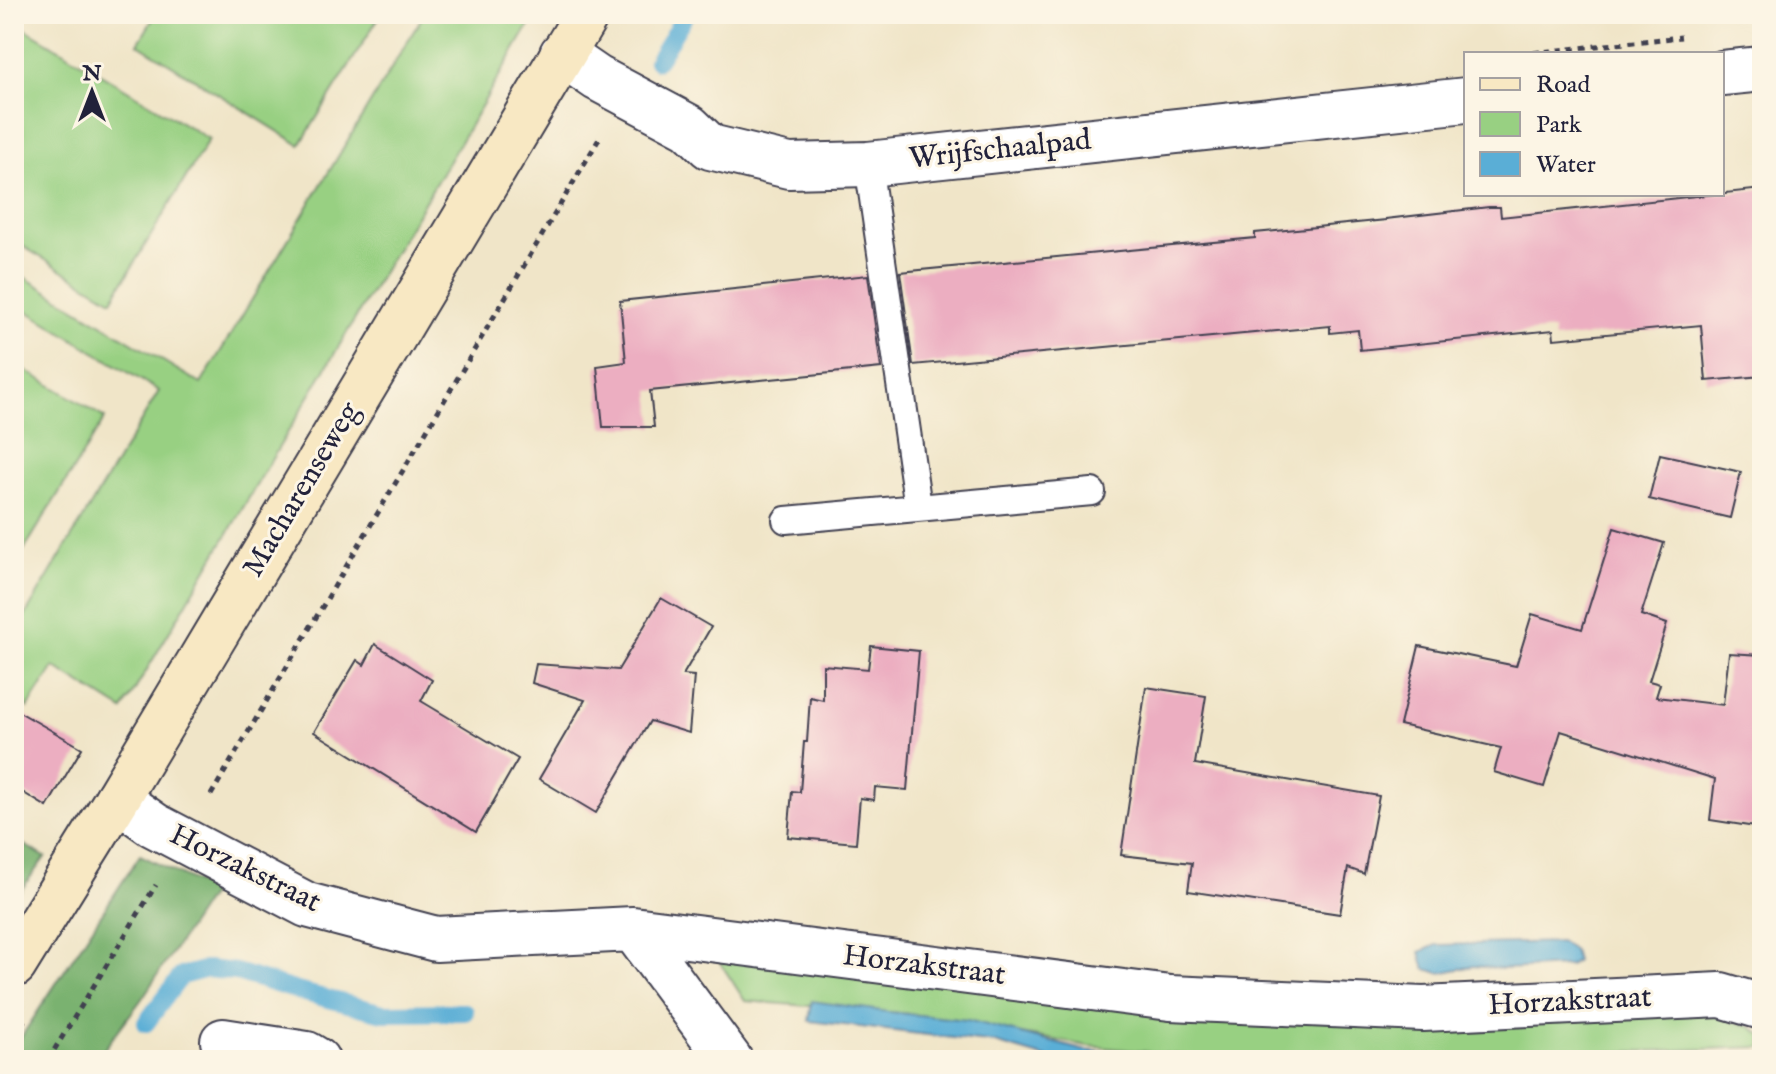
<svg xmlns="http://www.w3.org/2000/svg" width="1776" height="1074" viewBox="0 0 1776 1074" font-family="'IM FELL English',serif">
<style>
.green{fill:#98d082;stroke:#5d795e;stroke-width:2}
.forest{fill:#7ab270;stroke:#4e6a56;stroke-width:2}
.water{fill:#5aaed6;stroke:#3e6888;stroke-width:2}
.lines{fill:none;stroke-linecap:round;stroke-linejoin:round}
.stream{stroke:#5aaed6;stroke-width:18}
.building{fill:#ecaec1}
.lane-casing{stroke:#413f50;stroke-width:30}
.street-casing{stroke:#413f50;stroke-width:48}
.secondary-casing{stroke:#413f50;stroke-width:48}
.path{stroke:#413f50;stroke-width:5;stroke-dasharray:6 6;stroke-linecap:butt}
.lane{stroke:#fff;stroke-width:26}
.street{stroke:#fff;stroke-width:44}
.secondary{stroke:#f8e8c3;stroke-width:44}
.labels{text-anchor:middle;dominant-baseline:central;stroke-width:6;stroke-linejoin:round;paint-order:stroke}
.street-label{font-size:30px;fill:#22223b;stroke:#fcf5e5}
</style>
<rect width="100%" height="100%" fill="#fcf5e5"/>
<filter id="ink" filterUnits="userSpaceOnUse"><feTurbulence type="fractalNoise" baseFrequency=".0125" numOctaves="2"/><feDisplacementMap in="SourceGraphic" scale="16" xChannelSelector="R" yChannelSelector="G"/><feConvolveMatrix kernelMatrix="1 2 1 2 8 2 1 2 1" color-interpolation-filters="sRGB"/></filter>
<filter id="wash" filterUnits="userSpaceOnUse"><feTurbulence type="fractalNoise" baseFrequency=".006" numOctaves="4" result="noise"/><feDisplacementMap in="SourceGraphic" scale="32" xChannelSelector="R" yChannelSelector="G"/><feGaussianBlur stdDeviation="1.8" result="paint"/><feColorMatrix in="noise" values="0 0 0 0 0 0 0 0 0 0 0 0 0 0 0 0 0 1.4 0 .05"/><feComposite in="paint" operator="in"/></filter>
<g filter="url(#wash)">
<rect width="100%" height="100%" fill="#f0e5c8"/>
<path class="green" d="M 156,14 L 381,14 L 300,145 L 138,44 Z
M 424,14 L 536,14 L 123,710 L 54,667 L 28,708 L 14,698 L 14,634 L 159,391 L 14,303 L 14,271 L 201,384 Z
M 14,22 L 209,139 L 112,300 L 14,241 Z
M 22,368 L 105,418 L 14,566 L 14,380 Z
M 710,947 L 1072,978 L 1688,1007 L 1751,1027 L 1762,1035 L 1762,1047 L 1445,1058 L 1230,1060 L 1088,1046 L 911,1014 L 745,1001 Z"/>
<path class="forest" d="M 14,839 L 45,857 L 14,900 Z
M 140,855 L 213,891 L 141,1000 L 96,1060 L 14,1060 L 14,1048 Z"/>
<path class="water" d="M 1561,942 L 1573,950 L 1576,961 L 1569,966 L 1502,969 L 1473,966 L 1440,973 L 1425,969 L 1420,952 L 1436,945 Z
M 812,1001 L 889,1012 L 968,1020 L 1082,1050 L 1175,1060 L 1053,1060 L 995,1043 L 809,1021 Z"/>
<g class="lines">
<path class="stream" d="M 657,61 L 686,14
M 146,1023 L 181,976 L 207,969 L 236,972 L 301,992 L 383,1013 L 465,1012"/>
</g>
<g id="blocks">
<path class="building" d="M 1762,189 L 1762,376 L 1706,381 L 1701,325 L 1554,339 L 1553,330 L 1360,350 L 1358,330 L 1330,333 L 1330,326 L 913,365 L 900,272 L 1255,238 L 1255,233 L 1386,220 L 1386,219 L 1489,207 L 1500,207 L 1501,217 Z
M 868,275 L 881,368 L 650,391 L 654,427 L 603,427 L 597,366 L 626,362 L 620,301 Z
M 1660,454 L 1741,472 L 1730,518 L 1649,499 Z
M 1614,528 L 1664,543 L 1641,615 L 1667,624 L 1649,681 L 1660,684 L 1656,697 L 1723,705 L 1729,653 L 1762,655 L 1762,828 L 1710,820 L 1715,779 L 1561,731 L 1544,787 L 1494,772 L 1501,748 L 1400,725 L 1419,646 L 1516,666 L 1532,614 L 1582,629 Z
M 661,598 L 711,627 L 683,675 L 694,676 L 689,733 L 650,721 L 596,813 L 539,779 L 585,700 L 532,683 L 536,664 L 618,670 Z
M 375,644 L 432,680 L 421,701 L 518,759 L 476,832 L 314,732 L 357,660 L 364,665 Z
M 871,646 L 919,651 L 907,790 L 875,787 L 874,800 L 860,798 L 856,843 L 788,837 L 792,791 L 800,792 L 804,742 L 807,742 L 810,697 L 823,700 L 823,665 L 868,669 Z
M 1146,687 L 1206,696 L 1195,764 L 1379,796 L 1364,874 L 1348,868 L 1340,914 L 1188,891 L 1192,863 L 1121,855 Z
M 14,709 L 82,748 L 47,807 L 14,787 Z"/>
</g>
</g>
<g filter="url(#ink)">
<use href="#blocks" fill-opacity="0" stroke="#413f50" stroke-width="2"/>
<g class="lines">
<defs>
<path id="lane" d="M 868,164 L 918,507
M 786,520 L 1092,492"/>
<path id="street" d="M 562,54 L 597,78 L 689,127 L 710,147 L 789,166 L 868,164 L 1466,100
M 1722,73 L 1762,69
M 117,799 L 154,825 L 307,905 L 436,939 L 633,929 L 1170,998 L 1423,1009 L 1721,995 L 1762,1007
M 633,929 L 730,1060
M 223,1041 L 307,1054 L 317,1060"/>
<path id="secondary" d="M 14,965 L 117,799 L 587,14"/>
</defs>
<use href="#lane" class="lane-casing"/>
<use href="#street" class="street-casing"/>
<use href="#secondary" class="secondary-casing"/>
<path class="path" d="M 1522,54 L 1681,37
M 211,795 L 599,139
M 14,1035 L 25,1019
M 48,1060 L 156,885"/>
<use href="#lane" class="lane"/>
<use href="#street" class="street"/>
<use href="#secondary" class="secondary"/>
</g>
</g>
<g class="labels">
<g class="street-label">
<text transform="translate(1000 150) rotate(-6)">Wrijfschaalpad</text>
<text transform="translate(302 490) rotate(-59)">Macharenseweg</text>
<text transform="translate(245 869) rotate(26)">Horzakstraat</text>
<text transform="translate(924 966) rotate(7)">Horzakstraat</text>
<text transform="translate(1570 1002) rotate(-3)">Horzakstraat</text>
</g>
</g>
<rect width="1776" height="1074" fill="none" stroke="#fcf5e5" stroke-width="48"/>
<rect x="1464" y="52" width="260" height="144" fill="#fcf5e5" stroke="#a5a1a1" stroke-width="2"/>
<rect x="1480" y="78" width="40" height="12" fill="#f8e8c3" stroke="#a5a1a1" stroke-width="2"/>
<text x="1536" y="92" font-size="24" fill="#22223b">Road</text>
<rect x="1480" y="112" width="40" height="24" fill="#98d082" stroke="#a5a1a1" stroke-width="2"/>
<text x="1536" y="132" font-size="24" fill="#22223b">Park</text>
<rect x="1480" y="152" width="40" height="24" fill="#5aaed6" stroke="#a5a1a1" stroke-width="2"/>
<text x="1536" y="172" font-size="24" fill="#22223b">Water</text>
<g transform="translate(92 92)" stroke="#fcf5e5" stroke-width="6" paint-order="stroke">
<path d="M0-6L14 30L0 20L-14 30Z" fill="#22223b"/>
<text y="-12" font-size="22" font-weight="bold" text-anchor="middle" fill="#22223b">N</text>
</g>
</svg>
